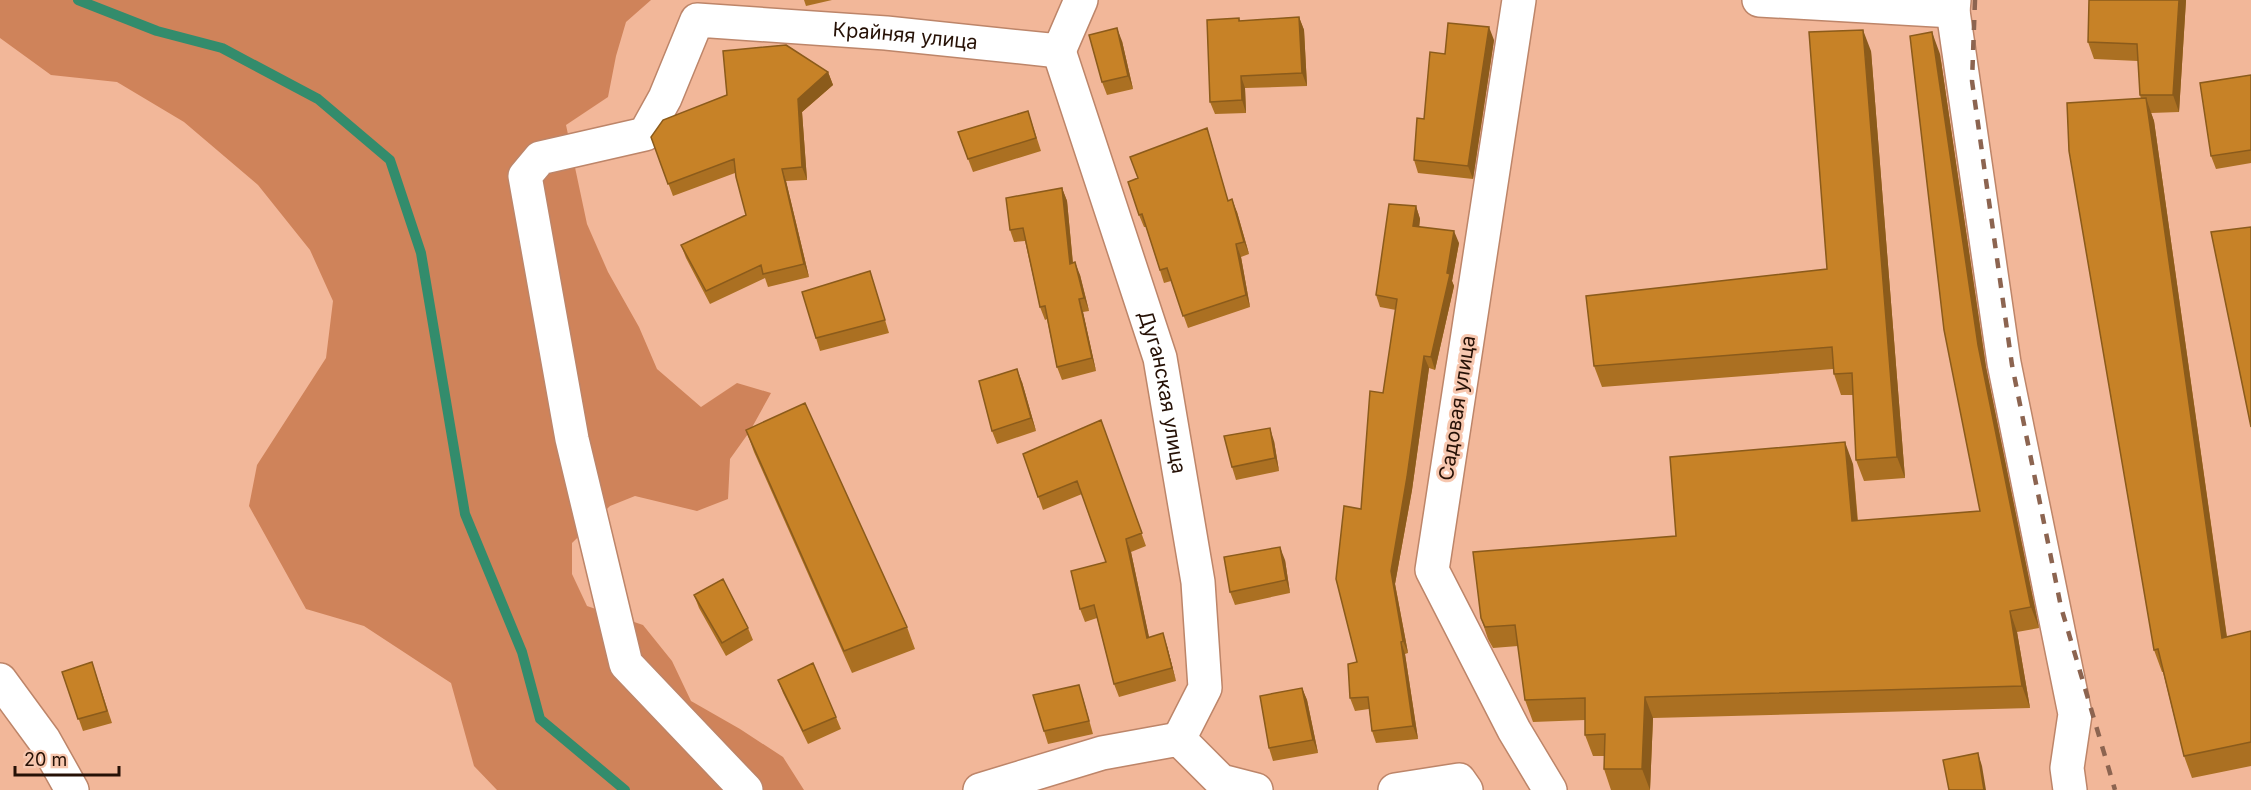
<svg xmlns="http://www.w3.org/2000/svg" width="2251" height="790" viewBox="0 0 2251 790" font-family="Inter,sans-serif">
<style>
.green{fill:#cf835a}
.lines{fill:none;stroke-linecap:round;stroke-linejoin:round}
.stream{stroke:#338c6c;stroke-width:10}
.minor-casing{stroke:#bd8569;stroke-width:36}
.minor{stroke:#fff;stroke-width:33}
.rail{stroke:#8c6450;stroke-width:4.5;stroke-dasharray:10 10;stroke-linecap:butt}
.wall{fill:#ab7022}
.shaded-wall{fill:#8b5b1b}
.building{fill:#c78227;stroke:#8b5b1b;stroke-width:1.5}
.labels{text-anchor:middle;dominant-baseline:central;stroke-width:6;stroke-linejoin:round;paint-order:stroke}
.street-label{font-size:20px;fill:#261106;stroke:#f7c7af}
</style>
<rect width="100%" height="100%" fill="#f2b799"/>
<path class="green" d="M 0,0 L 651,0 L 626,22 L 616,56 L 608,97 L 566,125 L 587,224 L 608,272 L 639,327 L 657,369 L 701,407 L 737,383 L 771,393 L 750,431 L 730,459 L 728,499 L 697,511 L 635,496 L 610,506 L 572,543 L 572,574 L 587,606 L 643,625 L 672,661 L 691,701 L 740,729 L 783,757 L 804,790 L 497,790 L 474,766 L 451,683 L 364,626 L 306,609 L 249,506 L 257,465 L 326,358 L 333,301 L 310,250 L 258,185 L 184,122 L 117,82 L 51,75 L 0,38 Z"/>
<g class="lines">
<path class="stream" d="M 78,0 L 157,31 L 222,48 L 318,99 L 390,160 L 421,253 L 465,514 L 522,652 L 540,719 L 625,790"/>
<defs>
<g id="minor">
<path d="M 1519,0 L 1432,570 L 1514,730 L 1550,790"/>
<path d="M 1759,0 L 1953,11"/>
<path d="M 1954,0 L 1953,11 L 2004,363 L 2075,714 L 2067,768 L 2070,790"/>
<path id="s1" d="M 1059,51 L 1160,358 L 1198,582 L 1205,688 L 1179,739"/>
<path d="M 0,680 L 44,740 L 72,790"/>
<path id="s2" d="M 746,790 L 626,664 L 572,439 L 525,176 L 540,158 L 645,134 L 665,98 L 697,20 L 886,33 L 1059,51 L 1081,0"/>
<path d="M 980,790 L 1102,753 L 1179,739 L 1221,781 L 1256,790"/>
<path d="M 1395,790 L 1459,780 L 1466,790"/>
</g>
</defs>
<use href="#minor" class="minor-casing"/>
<use href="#minor" class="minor"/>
<path class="rail" d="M 1975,0 L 1972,81 L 2012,365 L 2061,607 L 2115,790"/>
</g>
<path class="wall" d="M 804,0 L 832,0 L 806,6 Z
M 2186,0 L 2179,112 L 2151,113 L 2154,121 L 2227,637 L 2251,631 L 2251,766 L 2192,778 L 2184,756 L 2163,672 L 2162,672 L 2154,650 L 2141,99 L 2140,95 L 2138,61 L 2094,59 L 2088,42 Z
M 1299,17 L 1304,30 L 1307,86 L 1245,88 L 1246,113 L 1215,114 L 1210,102 L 1239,18 L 1240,21 Z
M 1494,40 L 1473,179 L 1418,173 L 1414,160 L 1424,119 L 1445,54 Z
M 1122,41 L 1133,89 L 1107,95 L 1102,82 Z
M 1871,51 L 1905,478 L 1864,481 L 1856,460 L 1853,395 L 1841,395 L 1834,374 L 1833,369 L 1602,387 L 1594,366 L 1827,269 Z
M 1940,54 L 1986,367 L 2039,628 L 2017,632 L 2030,708 L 1653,718 L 1650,790 L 1611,790 L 1604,769 L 1604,756 L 1593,756 L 1585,735 L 1585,720 L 1533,722 L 1525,700 L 1518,646 L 1493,648 L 1488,639 L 1481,618 L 1676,536 L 1853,464 L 1858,521 L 1980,511 Z
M 828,72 L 833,85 L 802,112 L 807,180 L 786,181 L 809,277 L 768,287 L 765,278 L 710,304 L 686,258 L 681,245 L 746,215 L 735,173 L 673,196 L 651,137 L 727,95 Z
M 2251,75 L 2251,163 L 2216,169 L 2211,156 Z
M 1028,111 L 1041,151 L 973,172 L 958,132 Z
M 1207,128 L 1211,141 L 1228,201 L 1237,212 L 1249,254 L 1241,257 L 1250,307 L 1188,328 L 1171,281 L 1164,283 L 1146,227 L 1144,227 L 1139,215 Z
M 1062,188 L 1067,201 L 1073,263 L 1080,275 L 1089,311 L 1083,312 L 1096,371 L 1062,380 L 1057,367 L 1047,319 L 1045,320 L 1040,307 L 1025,241 L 1014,242 L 1010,230 Z
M 1416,206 L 1420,219 L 1419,227 L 1459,243 L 1452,281 L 1454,286 L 1435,370 L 1429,368 L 1412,490 L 1395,584 L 1408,653 L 1405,654 L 1418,739 L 1376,743 L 1372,731 L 1369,709 L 1355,711 L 1350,698 L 1357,662 L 1361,509 L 1383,393 L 1396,310 L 1380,307 L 1376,295 Z
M 870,271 L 889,333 L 820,351 L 816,338 Z
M 1022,382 L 1036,431 L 997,444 L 992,431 Z
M 1101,420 L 1146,546 L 1131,552 L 1149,638 L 1167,646 L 1176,681 L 1119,697 L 1114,684 L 1097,618 L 1085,622 L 1080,609 L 1106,562 L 1082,494 L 1043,510 L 1023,454 Z
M 746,430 L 907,627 L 915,649 L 852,673 L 754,452 Z
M 1274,441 L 1279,471 L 1236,480 L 1232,467 Z
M 1285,560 L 1290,593 L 1235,605 L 1230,592 Z
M 694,595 L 748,628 L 753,640 L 726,656 L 699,608 Z
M 92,662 L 112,723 L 83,731 L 62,672 Z
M 778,680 L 836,717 L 841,729 L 808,744 L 783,693 Z
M 1302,688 L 1307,700 L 1318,753 L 1273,761 L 1269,748 Z
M 1083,698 L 1093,734 L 1048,744 L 1044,731 Z"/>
<path class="shaded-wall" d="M 2179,0 L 2186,0 L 2179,112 L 2173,95 Z
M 1299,17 L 1304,30 L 1307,86 L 1302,73 Z
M 1489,27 L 1494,40 L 1473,179 L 1468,166 Z
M 1117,28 L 1122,41 L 1133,89 L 1128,76 Z
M 1863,30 L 1871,51 L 1905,478 L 1897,457 Z
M 1932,32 L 1940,54 L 1986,367 L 2039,628 L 2031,607 L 1978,345 Z
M 828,72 L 833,85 L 802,112 L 807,180 L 802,167 L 798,99 Z
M 1241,76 L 1245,88 L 1246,113 L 1242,100 Z
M 2146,98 L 2154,121 L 2230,660 L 2222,638 Z
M 782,169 L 786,181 L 809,277 L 804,264 Z
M 1062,188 L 1067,201 L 1074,276 L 1070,264 Z
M 1232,199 L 1237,212 L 1249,254 L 1244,242 Z
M 1416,206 L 1420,219 L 1418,238 L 1413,226 Z
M 1454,231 L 1459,243 L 1452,281 L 1454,286 L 1435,370 L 1431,357 Z
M 1236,244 L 1241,257 L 1250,307 L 1246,295 Z
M 1075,262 L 1080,275 L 1089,311 L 1084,298 Z
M 1079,299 L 1083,312 L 1096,371 L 1092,358 Z
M 1424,356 L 1429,368 L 1412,490 L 1395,584 L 1408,653 L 1403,641 L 1391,571 Z
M 1017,369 L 1022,382 L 1036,431 L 1031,418 Z
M 1270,428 L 1274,441 L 1279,471 L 1275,458 Z
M 1845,442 L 1853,464 L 1859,543 L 1852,521 Z
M 1126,539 L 1131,552 L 1152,651 L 1147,638 Z
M 1280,547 L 1285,560 L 1290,593 L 1286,580 Z
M 2010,611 L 2017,632 L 2030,708 L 2022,686 Z
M 1163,633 L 1167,646 L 1176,681 L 1172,668 Z
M 1401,642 L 1405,654 L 1418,739 L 1413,726 Z
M 1302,688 L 1307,700 L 1318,753 L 1313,740 Z
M 1645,697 L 1653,718 L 1650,790 L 1642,769 Z
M 1978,753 L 1982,766 L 1986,790 L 1984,790 Z"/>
<path class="building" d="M 2089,0 L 2179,0 L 2173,95 L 2140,95 L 2137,44 L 2088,42 Z
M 1299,17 L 1302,73 L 1241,76 L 1242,100 L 1210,102 L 1207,20 L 1239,18 L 1239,21 Z
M 1448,23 L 1489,27 L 1468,166 L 1414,160 L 1417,118 L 1424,119 L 1430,52 L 1445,54 Z
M 1117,28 L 1128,76 L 1102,82 L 1089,35 Z
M 1863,30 L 1897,457 L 1856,460 L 1852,373 L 1834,374 L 1832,347 L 1594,366 L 1586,296 L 1827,269 L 1809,32 Z
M 1932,32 L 1978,345 L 2031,607 L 2010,611 L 2022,686 L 1645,697 L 1642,769 L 1604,769 L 1605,734 L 1585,735 L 1585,698 L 1525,700 L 1515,625 L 1485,627 L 1481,618 L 1473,552 L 1676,536 L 1670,457 L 1845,442 L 1852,521 L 1980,511 L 1944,330 L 1910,36 Z
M 786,45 L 828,72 L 798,99 L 802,167 L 782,169 L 804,264 L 763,274 L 761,265 L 706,291 L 681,245 L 746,215 L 736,177 L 734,159 L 668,184 L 651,137 L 663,120 L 727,95 L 723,51 Z
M 2251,75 L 2251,150 L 2211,156 L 2200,83 Z
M 2146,98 L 2222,638 L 2251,631 L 2251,742 L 2184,756 L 2158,649 L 2154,650 L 2069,151 L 2067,103 Z
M 1028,111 L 1036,138 L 968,159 L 958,132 Z
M 1207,128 L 1228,201 L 1232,199 L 1244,242 L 1236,244 L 1246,295 L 1183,316 L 1167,268 L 1160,270 L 1142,214 L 1139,215 L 1128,182 L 1138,178 L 1130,157 Z
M 1062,188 L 1070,264 L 1075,262 L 1084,298 L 1079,299 L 1092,358 L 1057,367 L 1045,306 L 1040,307 L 1023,228 L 1010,230 L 1006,198 Z
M 1389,204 L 1416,206 L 1413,226 L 1454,231 L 1447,273 L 1450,274 L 1431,357 L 1424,356 L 1407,477 L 1391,571 L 1403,641 L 1401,642 L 1413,726 L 1372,731 L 1368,697 L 1350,698 L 1348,664 L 1357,662 L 1336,579 L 1344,506 L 1361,509 L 1370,391 L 1383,393 L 1397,299 L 1376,295 Z
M 2251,227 L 2251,427 L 2211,232 Z
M 870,271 L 885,320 L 816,338 L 802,292 Z
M 1017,369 L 1031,418 L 992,431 L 979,381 Z
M 805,403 L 907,627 L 844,651 L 746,430 Z
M 1101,420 L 1142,533 L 1126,539 L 1147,638 L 1163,633 L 1172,668 L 1114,684 L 1094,605 L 1080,609 L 1071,571 L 1106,562 L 1077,481 L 1038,497 L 1023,454 Z
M 1270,428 L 1275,458 L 1232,467 L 1224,436 Z
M 1280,547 L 1286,580 L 1230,592 L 1224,557 Z
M 723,579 L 748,628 L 722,643 L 694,595 Z
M 92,662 L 107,711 L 78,719 L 62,672 Z
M 813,663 L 836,717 L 803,731 L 778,680 Z
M 1079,685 L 1089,721 L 1044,731 L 1033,695 Z
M 1302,688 L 1313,740 L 1269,748 L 1260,696 Z
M 1978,753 L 1984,790 L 1949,790 L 1943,760 Z"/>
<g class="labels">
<g class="street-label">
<text stroke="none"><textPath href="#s2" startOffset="1138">Крайняя улица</textPath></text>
<text stroke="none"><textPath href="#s1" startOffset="357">Дуганская улица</textPath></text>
<text transform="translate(1457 408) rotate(-81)">Садовая улица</text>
</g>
</g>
<path d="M15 766v9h104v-9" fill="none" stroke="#261106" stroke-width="3"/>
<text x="24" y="766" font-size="18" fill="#261106" stroke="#f7c7af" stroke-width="4.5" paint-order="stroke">20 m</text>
</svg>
